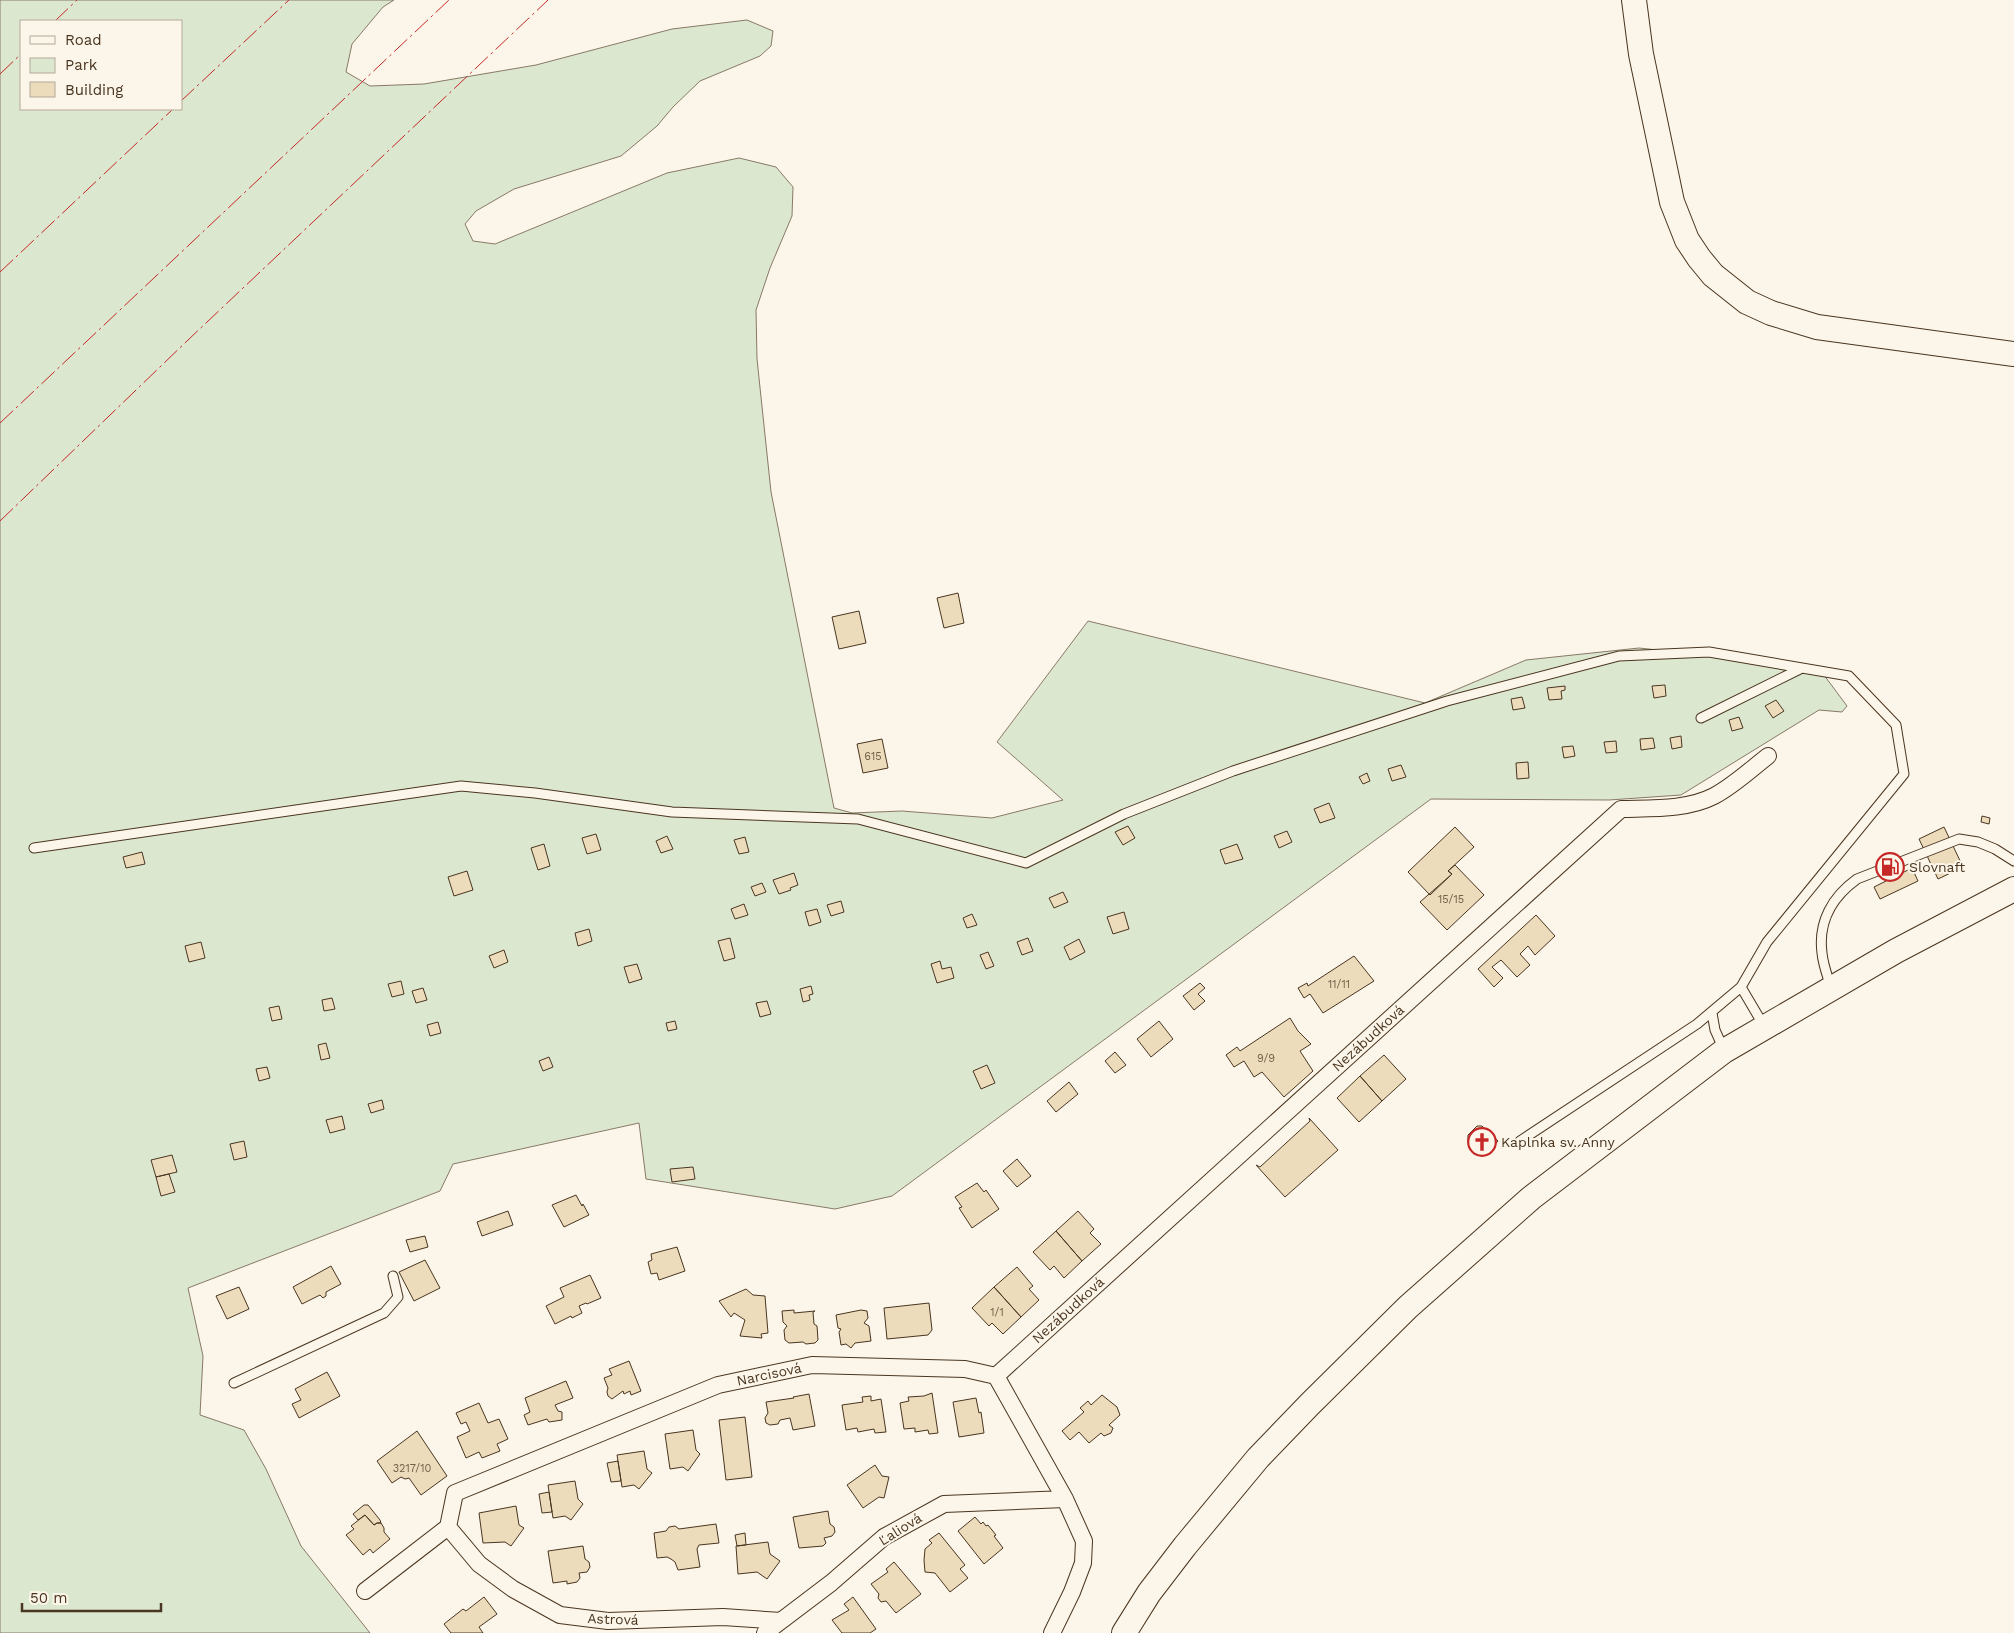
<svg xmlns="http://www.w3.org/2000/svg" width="2014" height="1633" viewBox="0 0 2014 1633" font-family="'Work Sans',sans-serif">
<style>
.green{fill:#dce7d0;stroke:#887966;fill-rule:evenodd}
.building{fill:#ecdcbc;stroke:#4a3520}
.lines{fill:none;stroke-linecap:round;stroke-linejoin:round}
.service-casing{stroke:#4a3520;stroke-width:11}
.minor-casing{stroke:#4a3520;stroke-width:18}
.secondary-casing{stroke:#4a3520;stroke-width:26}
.service{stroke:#fbf6e9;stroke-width:9}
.minor{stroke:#fbf6e9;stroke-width:16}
.secondary{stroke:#fbf6e9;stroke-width:24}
.power{stroke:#c62828;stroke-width:1;stroke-dasharray:18 4 2.5 4;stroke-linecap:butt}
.labels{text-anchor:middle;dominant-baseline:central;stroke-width:4;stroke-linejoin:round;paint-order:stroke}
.number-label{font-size:11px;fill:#725f47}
.poi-label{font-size:14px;fill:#4a3520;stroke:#fbf6e9;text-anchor:start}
.street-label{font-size:14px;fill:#4a3520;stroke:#fbf6e9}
</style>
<rect width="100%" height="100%" fill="#fbf6e9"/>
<path class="green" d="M 0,0 L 394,0 L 383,7 L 352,44 L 346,72 L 370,86 L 424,84 L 536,65 L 672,29 L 747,20 L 773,31 L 771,46 L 760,56 L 700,81 L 673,107 L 657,126 L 621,156 L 514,189 L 476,211 L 465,224 L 473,241 L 495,244 L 667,173 L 739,158 L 776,167 L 793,187 L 792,216 L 770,268 L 756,310 L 757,359 L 771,492 L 834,808 L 852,813 L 902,811 L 992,818 L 1063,800 L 997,742 L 1088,621 L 1425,703 L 1526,660 L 1639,648 L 1818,667 L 1847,706 L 1842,712 L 1819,710 L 1681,795 L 1609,800 L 1431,799 L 892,1196 L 835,1209 L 646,1179 L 639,1123 L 453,1164 L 440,1191 L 188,1288 L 203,1356 L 200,1415 L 244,1430 L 266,1469 L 301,1546 L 370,1633 L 0,1633 ZM 21,21 L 181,21 L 181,109 L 21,109 Z"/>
<path class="building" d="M 958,593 L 964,623 L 944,628 L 937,598 Z
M 859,611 L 866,643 L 839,649 L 832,617 Z
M 1665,685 L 1666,696 L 1654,698 L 1652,686 Z
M 1565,686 L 1565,690 L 1561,691 L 1562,699 L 1549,700 L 1547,688 Z
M 1522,697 L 1525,708 L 1513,710 L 1511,699 Z
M 1776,700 L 1784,711 L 1773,718 L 1765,706 Z
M 1739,717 L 1743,728 L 1732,731 L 1729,720 Z
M 1681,736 L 1682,747 L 1672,749 L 1670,738 Z
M 1653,738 L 1655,748 L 1641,750 L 1640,739 Z
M 882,739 L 888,768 L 863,773 L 857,744 Z
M 1616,741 L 1617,752 L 1606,753 L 1604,742 Z
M 1573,746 L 1575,756 L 1564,758 L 1562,747 Z
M 1528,762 L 1529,778 L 1517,779 L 1516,763 Z
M 1401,765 L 1406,777 L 1392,781 L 1388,769 Z
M 1367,773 L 1370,781 L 1363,784 L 1359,777 Z
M 1329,803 L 1335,818 L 1320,823 L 1314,809 Z
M 1982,816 L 1990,818 L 1989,824 L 1981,822 Z
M 1128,826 L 1135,838 L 1123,845 L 1115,832 Z
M 1455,827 L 1474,847 L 1448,871 L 1452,874 L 1430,895 L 1408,872 Z
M 1944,827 L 1963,867 L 1938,879 L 1919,839 Z
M 1287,831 L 1292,842 L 1279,848 L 1274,836 Z
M 596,834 L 601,850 L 587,854 L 582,838 Z
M 667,836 L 673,849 L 661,853 L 656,841 Z
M 745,837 L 749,852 L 739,854 L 734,840 Z
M 544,844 L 550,866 L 538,870 L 531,848 Z
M 1237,844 L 1243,859 L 1225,864 L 1220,850 Z
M 142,852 L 145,864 L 126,868 L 123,857 Z
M 1455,865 L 1484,895 L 1447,930 L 1420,902 L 1452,874 L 1448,871 Z
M 1912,868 L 1918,881 L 1880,899 L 1874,887 Z
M 467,871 L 473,890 L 454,896 L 448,877 Z
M 794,873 L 798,885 L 790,888 L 791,890 L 779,894 L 773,880 Z
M 762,883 L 766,892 L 755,896 L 751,887 Z
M 1063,892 L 1068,902 L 1054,908 L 1049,898 Z
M 841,901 L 844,912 L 831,916 L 827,905 Z
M 744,904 L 748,915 L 735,919 L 731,909 Z
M 817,909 L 821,922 L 809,926 L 805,912 Z
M 1124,912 L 1129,929 L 1113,934 L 1107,917 Z
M 972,914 L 977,925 L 967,928 L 963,918 Z
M 1536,915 L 1555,936 L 1535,955 L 1528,946 L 1520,954 L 1530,965 L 1517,977 L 1501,960 L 1492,967 L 1503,978 L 1494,987 L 1478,969 Z
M 589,929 L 592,941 L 578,946 L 575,933 Z
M 730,938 L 735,958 L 724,961 L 718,941 Z
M 1028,938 L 1033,951 L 1022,955 L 1017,942 Z
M 1079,939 L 1085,952 L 1070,960 L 1064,947 Z
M 201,942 L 205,958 L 189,962 L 185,946 Z
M 504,950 L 508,962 L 494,968 L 489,956 Z
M 988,952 L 994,966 L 986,969 L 980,955 Z
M 1354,956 L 1374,981 L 1323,1013 L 1310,994 L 1304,998 L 1298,988 L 1307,983 L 1308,986 Z
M 940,961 L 942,969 L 951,967 L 954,978 L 937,983 L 931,964 Z
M 637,964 L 642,979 L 629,983 L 624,967 Z
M 401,981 L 404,994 L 392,997 L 388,984 Z
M 1200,983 L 1205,988 L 1198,994 L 1205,1001 L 1194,1010 L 1183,996 Z
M 811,986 L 813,994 L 809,995 L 810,1000 L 803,1002 L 800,989 Z
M 423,988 L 427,1000 L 416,1003 L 412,991 Z
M 332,998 L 335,1009 L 324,1011 L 322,1000 Z
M 767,1001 L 771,1014 L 760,1017 L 756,1003 Z
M 279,1006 L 282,1019 L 272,1021 L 269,1008 Z
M 1290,1018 L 1298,1031 L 1311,1044 L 1300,1051 L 1313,1071 L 1284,1097 L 1262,1072 L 1254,1077 L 1244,1061 L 1234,1067 L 1226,1055 L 1237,1047 L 1240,1051 Z
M 675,1021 L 677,1029 L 668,1031 L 666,1023 Z
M 1159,1021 L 1173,1039 L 1151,1057 L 1137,1039 Z
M 438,1022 L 441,1033 L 430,1036 L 427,1025 Z
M 326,1043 L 330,1058 L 321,1060 L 318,1045 Z
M 1115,1052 L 1126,1065 L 1115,1073 L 1105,1061 Z
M 1384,1055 L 1406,1079 L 1382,1101 L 1360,1076 Z
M 549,1057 L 553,1067 L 543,1071 L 539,1061 Z
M 987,1065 L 995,1083 L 981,1089 L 973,1071 Z
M 267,1067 L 270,1078 L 259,1081 L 256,1069 Z
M 1360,1076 L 1382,1101 L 1359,1122 L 1337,1098 Z
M 1069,1082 L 1078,1094 L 1056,1112 L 1047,1101 Z
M 382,1100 L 384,1109 L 371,1113 L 368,1104 Z
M 342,1116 L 345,1129 L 330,1133 L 326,1120 Z
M 1309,1118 L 1338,1150 L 1285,1197 L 1256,1165 L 1260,1167 L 1310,1121 Z
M 1477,1126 L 1482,1126 L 1498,1141 L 1485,1156 L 1468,1143 L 1468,1135 Z
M 244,1141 L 247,1157 L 234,1160 L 230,1144 Z
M 172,1155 L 177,1172 L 156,1177 L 151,1160 Z
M 1017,1159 L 1031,1176 L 1017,1187 L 1003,1171 Z
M 693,1167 L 695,1179 L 672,1182 L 670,1169 Z
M 169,1174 L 175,1192 L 161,1196 L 156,1177 Z
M 977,1183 L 984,1192 L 986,1190 L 999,1209 L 972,1228 L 959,1208 L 962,1207 L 955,1197 Z
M 576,1195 L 582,1206 L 583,1204 L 589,1215 L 564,1227 L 552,1205 Z
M 508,1211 L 513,1225 L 482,1236 L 477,1222 Z
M 1078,1211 L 1094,1229 L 1090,1233 L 1101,1244 L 1082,1261 L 1056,1231 Z
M 1056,1231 L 1082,1261 L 1064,1278 L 1054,1266 L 1050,1270 L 1033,1252 Z
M 425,1236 L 428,1247 L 410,1252 L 406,1240 Z
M 677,1247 L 685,1271 L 659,1280 L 657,1273 L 651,1274 L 648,1262 L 652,1260 L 651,1254 Z
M 425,1260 L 440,1288 L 414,1301 L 399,1272 Z
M 331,1266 L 341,1284 L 326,1292 L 326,1296 L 323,1298 L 320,1295 L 302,1304 L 293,1287 Z
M 1017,1267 L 1033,1286 L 1029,1289 L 1039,1300 L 1021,1317 L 994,1287 Z
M 590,1275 L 601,1298 L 587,1304 L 586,1303 L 579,1306 L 582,1313 L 572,1318 L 571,1316 L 555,1324 L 546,1306 L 564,1297 L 560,1288 Z
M 239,1287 L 249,1309 L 227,1319 L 216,1296 Z
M 994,1287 L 1021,1317 L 1003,1334 L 992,1323 L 989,1326 L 972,1308 Z
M 746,1289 L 753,1295 L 765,1296 L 768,1333 L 761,1334 L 762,1338 L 740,1336 L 745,1320 L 734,1313 L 731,1317 L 719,1301 Z
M 929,1303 L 932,1330 L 928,1335 L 887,1339 L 884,1308 Z
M 794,1310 L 794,1313 L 815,1311 L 813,1312 L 814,1324 L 817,1326 L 818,1340 L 815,1343 L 806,1344 L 803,1342 L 789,1343 L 785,1340 L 784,1330 L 787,1326 L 783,1322 L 782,1311 Z
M 861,1310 L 867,1311 L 868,1318 L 864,1323 L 869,1326 L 871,1341 L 855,1343 L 851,1348 L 846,1344 L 841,1345 L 839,1332 L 841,1329 L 838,1328 L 836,1315 Z
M 629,1361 L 641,1391 L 631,1395 L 630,1391 L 624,1394 L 623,1391 L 612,1399 L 608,1396 L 607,1392 L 608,1388 L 604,1378 L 612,1375 L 609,1369 Z
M 327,1372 L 340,1396 L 299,1418 L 292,1404 L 301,1400 L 295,1389 Z
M 566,1381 L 573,1398 L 555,1405 L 558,1411 L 562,1412 L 562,1420 L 549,1422 L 547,1419 L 528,1425 L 524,1415 L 530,1412 L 525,1398 Z
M 932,1393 L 938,1433 L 929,1434 L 928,1430 L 915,1432 L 915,1428 L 904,1429 L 900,1403 L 909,1401 L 908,1397 L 924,1396 Z
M 809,1394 L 815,1426 L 793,1430 L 790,1418 L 780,1420 L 778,1424 L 770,1425 L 766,1423 L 765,1418 L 768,1413 L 766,1402 L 794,1398 L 793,1397 Z
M 1102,1395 L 1117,1407 L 1120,1415 L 1109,1425 L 1113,1428 L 1111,1433 L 1104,1436 L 1101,1433 L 1089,1443 L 1079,1432 L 1070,1440 L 1062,1431 L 1084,1412 L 1080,1408 L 1088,1401 L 1091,1405 Z
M 871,1396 L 871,1401 L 881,1399 L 886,1432 L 875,1433 L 874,1429 L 858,1432 L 857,1428 L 846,1430 L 842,1405 L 863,1402 L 862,1397 Z
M 976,1398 L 979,1413 L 981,1412 L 984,1433 L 959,1437 L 953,1402 Z
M 479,1403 L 488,1423 L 499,1419 L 508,1439 L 497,1444 L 500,1451 L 482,1458 L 479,1452 L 466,1458 L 457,1437 L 470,1431 L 466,1422 L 461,1424 L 456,1413 Z
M 745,1417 L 752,1477 L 726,1480 L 719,1420 Z
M 693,1430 L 696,1450 L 700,1454 L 688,1471 L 683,1467 L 670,1469 L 665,1434 Z
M 417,1431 L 447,1476 L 421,1495 L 409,1478 L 405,1479 L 401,1477 L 392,1483 L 377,1461 Z
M 644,1451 L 647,1469 L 652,1473 L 639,1489 L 634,1485 L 622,1487 L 617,1455 Z
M 618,1461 L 621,1481 L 611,1482 L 607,1463 Z
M 875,1465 L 882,1476 L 889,1477 L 884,1498 L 879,1497 L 863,1508 L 847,1485 Z
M 575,1481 L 578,1499 L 583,1504 L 571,1520 L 565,1516 L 553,1518 L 548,1485 Z
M 549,1492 L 552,1512 L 542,1513 L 539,1494 Z
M 364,1505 L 368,1505 L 380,1520 L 381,1523 L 377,1523 L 374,1525 L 365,1515 L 358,1520 L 353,1514 Z
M 516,1506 L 519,1525 L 524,1528 L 511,1546 L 505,1542 L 483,1543 L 479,1513 Z
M 828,1511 L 830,1524 L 834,1527 L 835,1532 L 832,1536 L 824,1538 L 826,1543 L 823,1546 L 799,1548 L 793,1517 Z
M 365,1515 L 374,1525 L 377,1523 L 381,1523 L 384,1528 L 384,1532 L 390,1539 L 373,1553 L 370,1549 L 363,1555 L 346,1535 L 354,1529 L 351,1526 Z
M 975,1517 L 981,1524 L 983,1522 L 986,1526 L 988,1525 L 996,1535 L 994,1536 L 1003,1548 L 984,1564 L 958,1531 Z
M 716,1524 L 719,1543 L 699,1545 L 697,1549 L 700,1567 L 678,1570 L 675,1562 L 671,1559 L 667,1557 L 657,1558 L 654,1533 L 666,1531 L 669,1527 L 675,1526 L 679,1529 Z
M 745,1533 L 746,1545 L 737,1546 L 735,1535 Z
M 939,1533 L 965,1565 L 960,1569 L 968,1578 L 950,1592 L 935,1573 L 925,1572 L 924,1560 L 925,1549 L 932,1543 L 929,1540 Z
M 768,1542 L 770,1554 L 780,1561 L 767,1579 L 757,1572 L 738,1574 L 736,1546 Z
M 583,1546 L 585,1559 L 589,1562 L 590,1567 L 587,1572 L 579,1573 L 580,1578 L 577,1582 L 567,1584 L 567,1581 L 553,1583 L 548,1551 Z
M 894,1562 L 921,1594 L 896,1613 L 886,1601 L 881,1602 L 878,1598 L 879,1594 L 871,1584 L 888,1572 L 886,1569 Z
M 484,1597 L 497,1614 L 479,1627 L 483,1633 L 451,1633 L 444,1624 L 463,1609 L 466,1611 Z
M 853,1597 L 876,1629 L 870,1633 L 842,1633 L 832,1620 L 849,1610 L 844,1604 Z"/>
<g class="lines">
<defs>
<path id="service" d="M 1701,718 L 1802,668
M 34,848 L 461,786 L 535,793 L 672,812 L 858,819 L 1026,863 L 1124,814 L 1233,771 L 1447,701 L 1619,656 L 1709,652 L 1849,676 L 1896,725 L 1904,774 L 1767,942 L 1741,987 L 1764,1026
M 1831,988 C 1828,977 1823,965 1822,953 C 1818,922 1832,897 1857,879 L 1959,839 L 1978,842 L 1995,849 L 2014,861
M 1712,1013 L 1715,1030 L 1724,1050
M 1520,1141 L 1697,1024 L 1741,987
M 234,1383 L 384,1313 L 398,1297 L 393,1276"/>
<path id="minor" d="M 996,1376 L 1621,809 C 1651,808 1687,810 1714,796 C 1733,786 1750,770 1768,756
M 448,1527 L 455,1493 L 718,1385 L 812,1365 L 965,1369 L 996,1376 L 1065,1499 L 1084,1541 L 1083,1563 L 1072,1592 L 1052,1633
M 448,1527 L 479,1564 L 513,1589 L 560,1615 L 608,1621 L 723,1617 L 781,1621
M 365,1591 L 448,1527
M 765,1633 L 831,1583 L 884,1537 L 944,1504 L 1065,1499"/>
<path id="secondary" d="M 1634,0 L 1641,54 L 1672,202 L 1687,240 L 1699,258 L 1713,275 L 1747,302 L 1771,313 L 1817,327 L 2014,354
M 1124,1633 L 1149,1593 L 1185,1546 L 1258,1458 L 1310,1404 L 1408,1307 L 1531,1198 L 1724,1051 L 1896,951 L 2014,889"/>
</defs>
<use href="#service" class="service-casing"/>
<use href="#minor" class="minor-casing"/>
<use href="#secondary" class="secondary-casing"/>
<use href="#service" class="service"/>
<use href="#minor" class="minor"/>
<use href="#secondary" class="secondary"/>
<path class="power" d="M 55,21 L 77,0
M 0,74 L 21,54
M 181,101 L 289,0
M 0,272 L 173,109
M 0,423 L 449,0
M 0,521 L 188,340 L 548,0"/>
</g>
<defs>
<symbol id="fuel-ring" viewBox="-11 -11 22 22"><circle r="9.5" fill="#fbf6e9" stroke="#c62828" stroke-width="1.5"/><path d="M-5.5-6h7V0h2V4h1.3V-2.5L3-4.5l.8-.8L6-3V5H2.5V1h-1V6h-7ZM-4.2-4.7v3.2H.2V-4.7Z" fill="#c62828"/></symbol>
<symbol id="church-ring" viewBox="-11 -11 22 22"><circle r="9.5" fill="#fbf6e9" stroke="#c62828" stroke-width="1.5"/><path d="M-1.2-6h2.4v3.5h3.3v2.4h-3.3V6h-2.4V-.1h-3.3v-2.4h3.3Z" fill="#c62828"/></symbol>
</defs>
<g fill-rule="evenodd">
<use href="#fuel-ring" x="1874" y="851" width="32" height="32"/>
<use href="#church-ring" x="1466" y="1126" width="32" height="32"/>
</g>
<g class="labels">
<g class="number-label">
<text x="873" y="756">615</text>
<text x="1451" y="899">15/15</text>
<text x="1339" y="984">11/11</text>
<text x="1266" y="1058">9/9</text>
<text x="997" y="1312">1/1</text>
<text x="412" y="1468">3217/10</text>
</g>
<g class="poi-label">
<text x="1909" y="867">Slovnaft</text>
<text x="1501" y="1142">Kaplnka sv. Anny</text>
</g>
<g class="street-label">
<text transform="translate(1368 1038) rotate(-42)">Nezábudková</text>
<text transform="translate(1068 1310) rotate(-42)">Nezábudková</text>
<text transform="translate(769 1374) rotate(-12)">Narcisová</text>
<text transform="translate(900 1529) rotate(-32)">Ľaliová</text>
<text transform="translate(613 1619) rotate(2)">Astrová</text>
</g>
</g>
<rect x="20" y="20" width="162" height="90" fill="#fbf6e9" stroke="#b4a999"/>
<rect x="30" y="36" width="25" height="8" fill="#fbf6e9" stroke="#b4a999"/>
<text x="65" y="45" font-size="15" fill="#4a3520">Road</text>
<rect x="30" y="58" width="25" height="15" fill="#dce7d0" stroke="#b4a999"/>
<text x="65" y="70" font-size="15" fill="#4a3520">Park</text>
<rect x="30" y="82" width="25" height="15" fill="#ecdcbc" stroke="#b4a999"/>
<text x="65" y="95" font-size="15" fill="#4a3520">Building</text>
<path d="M22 1603v8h139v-8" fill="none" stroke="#4a3520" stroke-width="2.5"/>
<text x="30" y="1603" font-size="15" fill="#4a3520" stroke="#fbf6e9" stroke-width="4" paint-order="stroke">50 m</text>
</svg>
